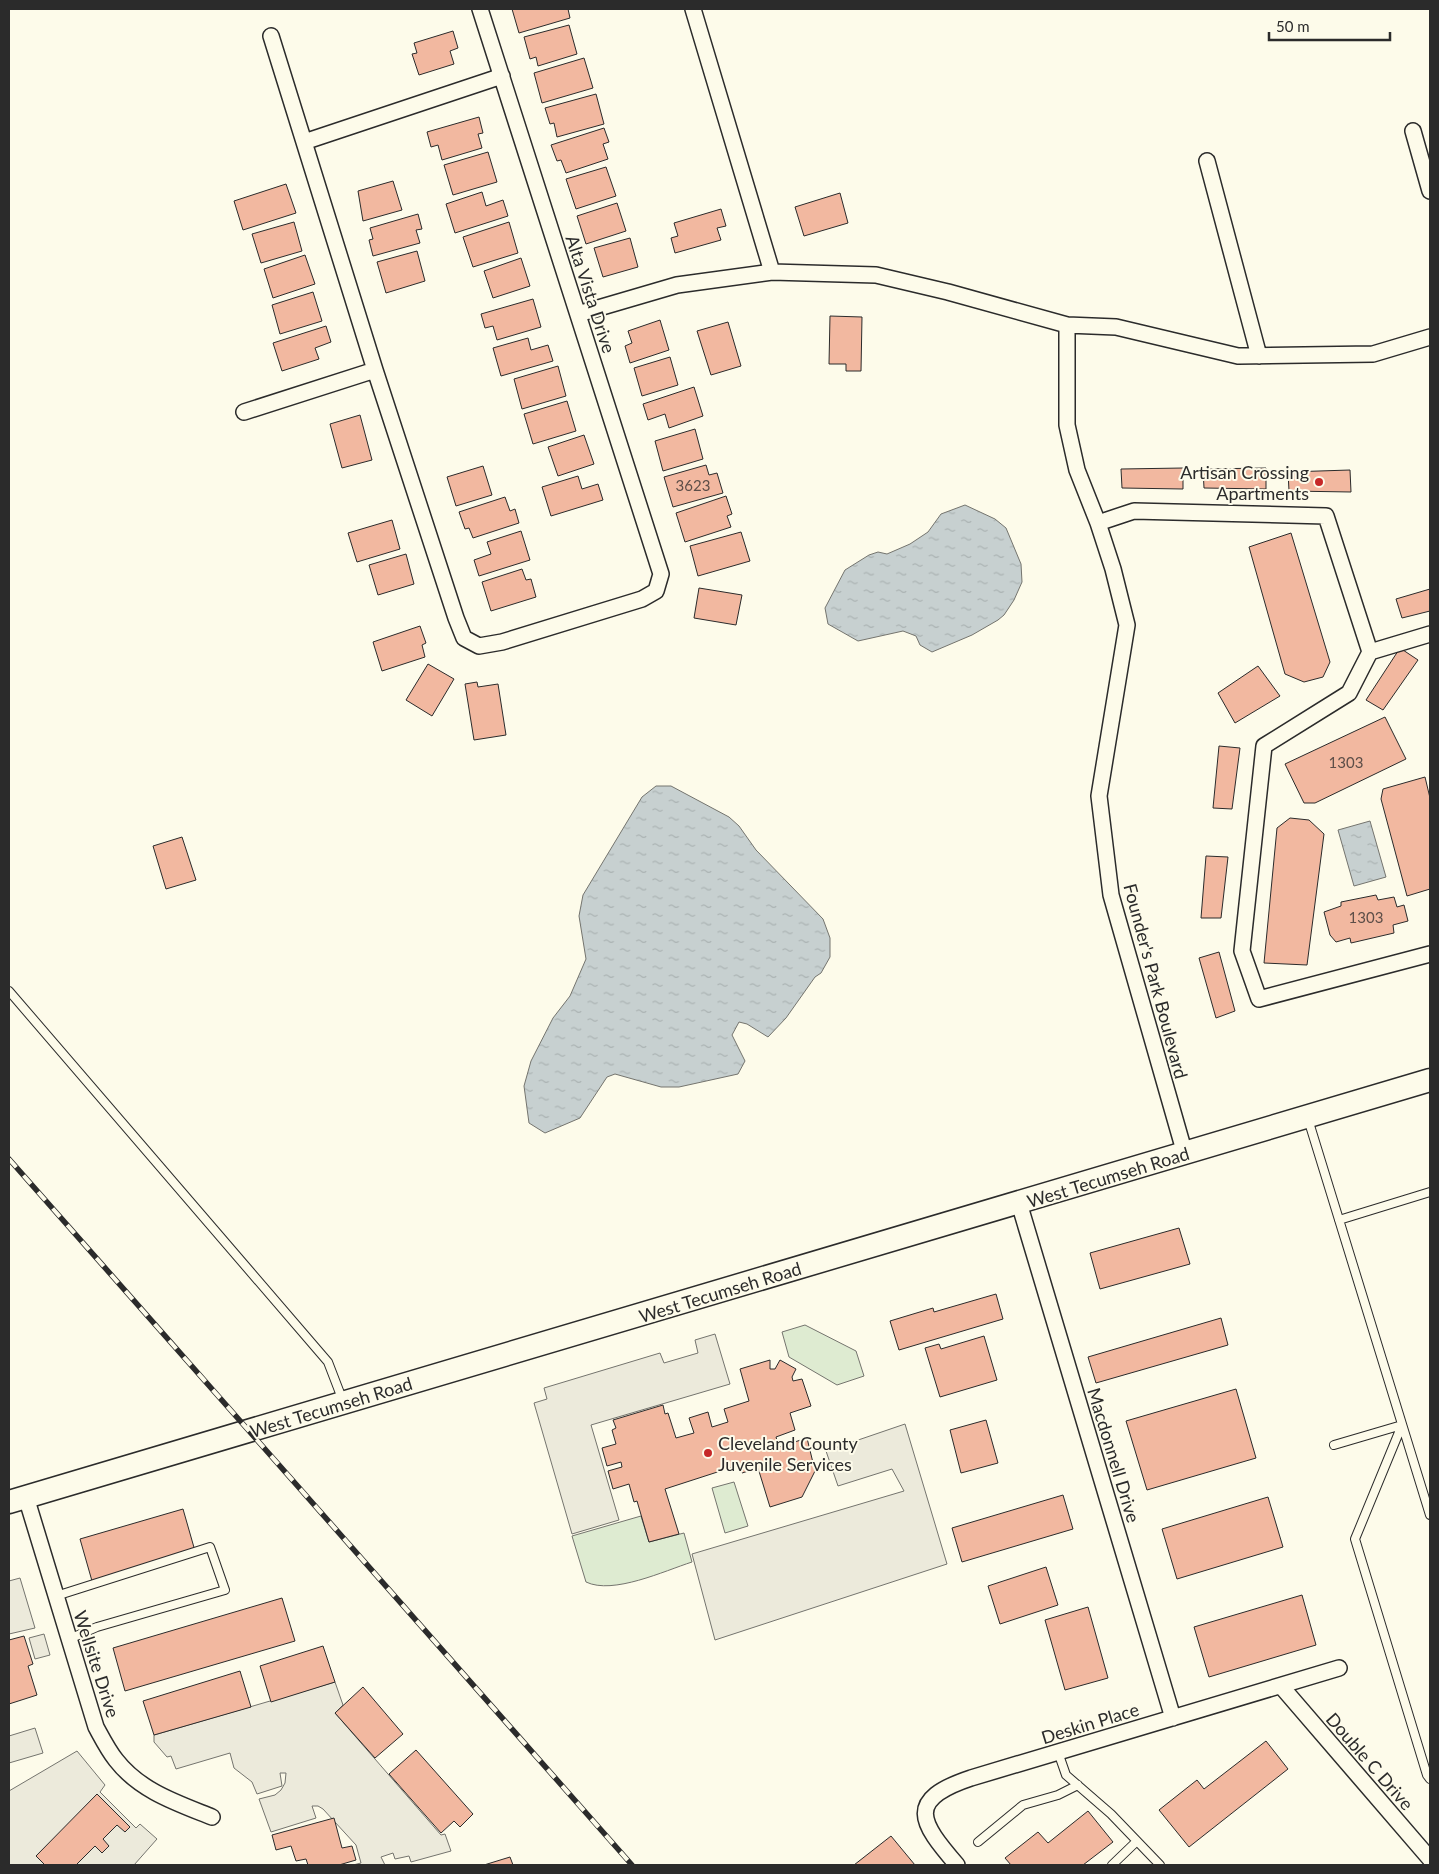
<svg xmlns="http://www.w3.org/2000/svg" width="1439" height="1874" viewBox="0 0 1439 1874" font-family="Lato,sans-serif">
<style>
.park{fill:#deebd1;stroke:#74746e}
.parking{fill:#eceadb;stroke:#74746e}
.water{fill:url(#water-ripples);stroke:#74746e}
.building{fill:#f2b8a0;stroke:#2b2b2b}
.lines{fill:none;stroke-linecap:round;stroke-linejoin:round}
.lane-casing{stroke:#2b2b2b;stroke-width:10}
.street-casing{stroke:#2b2b2b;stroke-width:18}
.primary-casing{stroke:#2b2b2b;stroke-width:25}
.lane{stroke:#fdfbea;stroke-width:8}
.street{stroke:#fdfbea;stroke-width:15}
.primary{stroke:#fdfbea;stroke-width:22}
.rail-casing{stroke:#2b2b2b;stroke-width:5.5}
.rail{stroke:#fdfbea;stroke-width:4;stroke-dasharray:11;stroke-linecap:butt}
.poi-dot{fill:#c62828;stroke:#fdfbea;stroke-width:2}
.labels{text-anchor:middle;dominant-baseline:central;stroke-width:4;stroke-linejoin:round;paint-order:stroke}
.number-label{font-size:15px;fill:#5d4e48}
.street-label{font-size:18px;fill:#2b2b2b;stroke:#fdfbea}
.poi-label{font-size:18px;fill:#2b2b2b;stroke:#fdfbea;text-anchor:end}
</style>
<defs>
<pattern id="water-ripples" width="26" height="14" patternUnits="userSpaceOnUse" patternTransform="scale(1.25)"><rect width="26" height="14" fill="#c7d0d0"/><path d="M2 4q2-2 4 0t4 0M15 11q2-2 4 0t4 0" fill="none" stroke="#abb3b3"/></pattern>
</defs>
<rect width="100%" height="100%" fill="#fdfbea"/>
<path class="park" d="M 805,1325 L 856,1351 L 864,1376 L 837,1385 L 789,1357 L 782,1332 Z
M 734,1482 L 748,1526 L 725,1533 L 712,1488 Z
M 641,1516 L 649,1542 L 684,1533 L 692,1562 C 664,1571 613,1595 586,1582 L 572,1536 Z"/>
<path class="parking" d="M 715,1334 L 730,1384 L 591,1425 L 619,1520 L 572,1534 L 534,1403 L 547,1399 L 544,1388 L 660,1353 L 664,1363 L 698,1353 L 695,1340 Z
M 905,1424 L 947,1564 L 715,1640 L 692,1554 L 904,1491 L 892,1469 L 838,1486 L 826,1451 Z
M 20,1578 L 35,1628 L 9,1634 L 9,1581 Z
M 44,1634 L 50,1655 L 35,1659 L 29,1638 Z
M 335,1682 L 343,1705 L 335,1713 L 441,1835 L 445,1834 L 451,1851 L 411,1862 L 409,1856 L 395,1859 L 393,1853 L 381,1857 L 385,1865 L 353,1865 L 361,1863 L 356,1845 L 323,1809 L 318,1806 L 312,1806 L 316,1818 L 271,1832 L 259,1799 L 275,1795 L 281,1790 L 285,1783 L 286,1773 L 280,1773 L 282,1786 L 257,1794 L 252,1782 L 234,1768 L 230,1753 L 176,1769 L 171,1756 L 167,1757 L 154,1742 L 154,1735 Z
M 35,1728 L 43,1753 L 9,1763 L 9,1736 Z
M 77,1751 L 105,1785 L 100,1792 L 136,1828 L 140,1824 L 157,1839 L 134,1865 L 9,1865 L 9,1791 Z"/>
<path class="water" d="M 965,505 L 995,519 L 1006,528 L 1021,564 L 1022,582 L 1014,600 L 1004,615 L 998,620 L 972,635 L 932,652 L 920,645 L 916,636 L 903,631 L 858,641 L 828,624 L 825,608 L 845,570 L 869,555 L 878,552 L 887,554 L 910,544 L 928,532 L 941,514 Z
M 656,786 L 671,786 L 729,817 L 739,826 L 756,850 L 823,919 L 830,938 L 830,957 L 821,973 L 815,977 L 786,1018 L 768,1037 L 747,1024 L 739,1022 L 732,1035 L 745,1061 L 738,1074 L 679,1087 L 661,1087 L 615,1074 L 607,1077 L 580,1118 L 545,1133 L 529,1123 L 524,1086 L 531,1061 L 553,1018 L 570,996 L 586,959 L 579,916 L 583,895 L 642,797 Z
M 1370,821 L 1386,877 L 1354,886 L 1338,830 Z"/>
<path class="building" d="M 512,9 L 568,9 L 570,18 L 519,33 Z
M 569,25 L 577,54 L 538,66 L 536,57 L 530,59 L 524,37 Z
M 453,31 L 458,48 L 450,51 L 454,64 L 419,75 L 412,54 L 417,53 L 414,43 Z
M 584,58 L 593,88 L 542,103 L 534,73 Z
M 596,94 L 604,124 L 557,137 L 554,123 L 550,124 L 545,108 Z
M 479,117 L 483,133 L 478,134 L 482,148 L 442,160 L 438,145 L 431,147 L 427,132 Z
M 604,128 L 609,142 L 603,144 L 608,159 L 566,173 L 561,160 L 557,161 L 551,145 Z
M 488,152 L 497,182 L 453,195 L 444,165 Z
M 606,167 L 616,196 L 576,209 L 566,179 Z
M 393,181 L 402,210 L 363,221 L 358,191 Z
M 286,184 L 296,213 L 243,230 L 234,201 Z
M 482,192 L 486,206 L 503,200 L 508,216 L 455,233 L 446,204 Z
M 840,193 L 848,223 L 804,236 L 795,207 Z
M 617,203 L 626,231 L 586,244 L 577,216 Z
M 721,209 L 726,226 L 717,228 L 721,240 L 675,253 L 671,238 L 678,236 L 674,223 Z
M 418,214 L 422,229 L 416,230 L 420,243 L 373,256 L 369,240 L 373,239 L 370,228 Z
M 294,222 L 302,251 L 261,263 L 252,234 Z
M 509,222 L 518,253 L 473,267 L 463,237 Z
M 630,238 L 638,267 L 603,277 L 594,248 Z
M 417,251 L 425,281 L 386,293 L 377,262 Z
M 305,255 L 315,284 L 273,298 L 264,269 Z
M 521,258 L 530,286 L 493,298 L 484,271 Z
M 313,292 L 322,321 L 280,334 L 272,305 Z
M 533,299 L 541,327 L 497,340 L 493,326 L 485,328 L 481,314 Z
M 830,316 L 862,317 L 861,371 L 846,371 L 846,364 L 829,364 Z
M 660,320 L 669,350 L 630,363 L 625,346 L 632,343 L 628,331 Z
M 728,322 L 741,366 L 711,375 L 697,331 Z
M 326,326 L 331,342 L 315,348 L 319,359 L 282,371 L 273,343 Z
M 528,338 L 531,350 L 548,345 L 553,361 L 501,376 L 493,348 Z
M 670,357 L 678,385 L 642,396 L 634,368 Z
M 558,366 L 566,396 L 522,409 L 514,379 Z
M 694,387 L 703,416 L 669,428 L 665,414 L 648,420 L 643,404 Z
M 567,401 L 576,431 L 533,444 L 524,414 Z
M 360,415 L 372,460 L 342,468 L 330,424 Z
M 695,429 L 703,459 L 663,471 L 655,441 Z
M 584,435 L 594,464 L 558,476 L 548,447 Z
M 706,465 L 709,475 L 717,473 L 723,493 L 673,507 L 664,477 Z
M 483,466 L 492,495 L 456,506 L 447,477 Z
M 1183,468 L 1183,489 L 1122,488 L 1121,469 Z
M 1266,468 L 1266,489 L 1204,488 L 1203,469 Z
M 1350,470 L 1351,492 L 1289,491 L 1288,472 Z
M 578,476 L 582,489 L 598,484 L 603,500 L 551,516 L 542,487 Z
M 726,496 L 732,514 L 727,516 L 731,527 L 685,542 L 676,513 Z
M 505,497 L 510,511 L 515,509 L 519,523 L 473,538 L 469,528 L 465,529 L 459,512 Z
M 392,520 L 400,549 L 357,562 L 348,533 Z
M 521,531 L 530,560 L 479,576 L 474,560 L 491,554 L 487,542 Z
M 741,532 L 750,561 L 698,576 L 690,546 Z
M 1291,533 L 1330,662 L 1323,677 L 1304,682 L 1285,674 L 1249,547 Z
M 406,554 L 414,584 L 378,595 L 369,565 Z
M 522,569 L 526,580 L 531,579 L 536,597 L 491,611 L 482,582 Z
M 699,588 L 742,595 L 736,625 L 694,618 Z
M 1430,589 L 1430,611 L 1402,618 L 1396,599 Z
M 420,626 L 426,643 L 422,645 L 425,657 L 382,671 L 373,642 Z
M 1400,648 L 1418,660 L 1383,710 L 1366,700 Z
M 428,664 L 454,679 L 432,716 L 406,700 Z
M 1258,666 L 1280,696 L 1235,723 L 1218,693 Z
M 477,682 L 478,687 L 498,684 L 506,735 L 474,740 L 465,684 Z
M 1385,717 L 1406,759 L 1315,803 L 1304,803 L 1285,764 Z
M 1219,746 L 1240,748 L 1232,809 L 1213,808 Z
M 1425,777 L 1430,798 L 1430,889 L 1407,896 L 1381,799 L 1383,789 Z
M 1290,818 L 1309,820 L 1324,834 L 1307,965 L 1264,963 L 1277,828 Z
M 182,837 L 196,880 L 166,889 L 153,846 Z
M 1206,856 L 1228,857 L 1221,918 L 1201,918 Z
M 1376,895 L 1378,900 L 1394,897 L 1397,907 L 1404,905 L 1408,921 L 1393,925 L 1394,933 L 1351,943 L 1350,938 L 1336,942 L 1330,935 L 1324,912 L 1341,906 L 1341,902 Z
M 1219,952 L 1235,1011 L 1216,1018 L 1199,958 Z
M 1179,1228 L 1190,1264 L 1100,1289 L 1090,1253 Z
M 996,1294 L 1003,1319 L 899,1350 L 890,1321 L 933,1308 L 934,1312 Z
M 1221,1318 L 1228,1345 L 1096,1383 L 1088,1357 Z
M 984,1336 L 997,1380 L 940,1397 L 925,1348 L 939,1344 L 941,1349 Z
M 770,1360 L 770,1369 L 775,1369 L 780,1360 L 796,1369 L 792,1377 L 793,1381 L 802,1379 L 811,1406 L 790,1413 L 795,1430 L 776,1437 L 779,1447 L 807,1438 L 815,1471 L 802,1497 L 770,1507 L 758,1468 L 742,1473 L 739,1465 L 665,1489 L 679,1534 L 649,1542 L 637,1501 L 634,1502 L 629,1484 L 613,1489 L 608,1471 L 622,1467 L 621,1462 L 607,1466 L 602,1448 L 616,1444 L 612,1430 L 616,1428 L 613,1420 L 663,1405 L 665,1414 L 668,1413 L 676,1438 L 694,1433 L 689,1418 L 708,1412 L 712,1427 L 728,1422 L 724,1409 L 749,1401 L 740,1369 Z
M 1236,1389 L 1256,1458 L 1147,1490 L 1126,1421 Z
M 986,1420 L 998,1463 L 961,1473 L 950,1430 Z
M 1063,1495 L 1073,1529 L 962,1562 L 952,1528 Z
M 1268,1497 L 1283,1547 L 1177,1579 L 1162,1529 Z
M 183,1509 L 195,1551 L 92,1581 L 80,1539 Z
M 1046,1567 L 1058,1605 L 1000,1624 L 988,1586 Z
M 1302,1595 L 1316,1645 L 1209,1677 L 1194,1627 Z
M 282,1598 L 295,1641 L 125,1691 L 113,1648 Z
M 1088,1607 L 1108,1678 L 1065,1690 L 1045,1620 Z
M 24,1636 L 33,1664 L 28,1666 L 37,1695 L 9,1704 L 9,1640 Z
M 323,1646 L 335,1682 L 271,1702 L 260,1666 Z
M 240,1671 L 251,1707 L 154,1735 L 143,1701 Z
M 363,1687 L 403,1734 L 375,1758 L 335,1713 Z
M 1266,1741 L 1288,1769 L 1189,1847 L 1159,1810 L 1197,1780 L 1204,1789 Z
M 416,1750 L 473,1814 L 460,1827 L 454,1821 L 441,1833 L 389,1774 Z
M 97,1794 L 130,1827 L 125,1832 L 117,1825 L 103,1839 L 109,1846 L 102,1853 L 95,1846 L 76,1865 L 45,1865 L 36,1856 Z
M 1088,1811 L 1113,1842 L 1083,1865 L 1011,1865 L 1005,1858 L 1038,1832 L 1048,1843 Z
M 334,1818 L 342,1848 L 352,1846 L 356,1860 L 339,1865 L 308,1865 L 306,1859 L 296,1861 L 291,1846 L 276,1850 L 272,1835 Z
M 891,1836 L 915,1865 L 854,1865 Z
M 510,1857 L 513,1865 L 484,1865 Z"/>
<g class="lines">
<defs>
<path id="lane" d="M 9,991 L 328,1362 L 343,1401
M 1308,1119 L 1430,1515
M 1339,1220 L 1430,1192
M 1402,1425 L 1355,1539 L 1427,1775 L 1430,1779
M 1334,1445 L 1402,1425
M 56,1596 L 210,1547 L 225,1590 L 97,1627 L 69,1639
M 1058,1752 L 1066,1775 L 1111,1814 L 1160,1865
M 978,1842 L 1023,1805 L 1058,1795 L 1078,1785
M 1112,1865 L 1137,1841"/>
<path id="street" d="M 693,9 L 772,272
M 271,36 L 375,370 L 456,618 L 464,638 L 479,646 L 502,642 L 642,599 L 656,591 L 661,574 L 480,9
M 1413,131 L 1430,191
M 304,142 L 502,76
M 1207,161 L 1259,356
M 578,314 L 677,285 L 772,272 L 876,275 L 948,292 L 1067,325 L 1067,425 L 1077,470 L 1098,523 L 1134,511 L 1326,516 L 1370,652 L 1349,693 L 1264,746 L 1242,951 L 1259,999 L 1430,954
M 1067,325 L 1116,327 L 1238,356 L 1373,354 L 1430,337
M 244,412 L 375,370
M 1098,523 L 1113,569 L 1127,625 L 1099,796 L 1111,895 L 1185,1154
M 1370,652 L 1430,634
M 1019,1203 L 1173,1718
M 26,1497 L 96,1727 C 102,1738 108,1750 116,1760 C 140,1791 177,1803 212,1817
M 1281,1686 L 1430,1859
M 957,1865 C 920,1822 905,1800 971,1778 L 1339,1668"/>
<path id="primary" d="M 9,1502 L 1430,1080"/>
</defs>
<use href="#lane" class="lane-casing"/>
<use href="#street" class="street-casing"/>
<use href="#primary" class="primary-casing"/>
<use href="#lane" class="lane"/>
<use href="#street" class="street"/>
<use href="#primary" class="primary"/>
<defs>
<path id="rail" d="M 9,1159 L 632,1865"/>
</defs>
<use href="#rail" class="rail-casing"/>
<use href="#rail" class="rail"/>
</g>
<g class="poi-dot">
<circle cx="1319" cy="482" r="5"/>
<circle cx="708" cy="1453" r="5"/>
</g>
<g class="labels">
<g class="number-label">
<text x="693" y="485">3623</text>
<text x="1346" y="762">1303</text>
<text x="1366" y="917">1303</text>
</g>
<g class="street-label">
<text transform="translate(591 294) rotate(72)">Alta Vista Drive</text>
<text transform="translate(1156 981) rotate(75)">Founder's Park Boulevard</text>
<text transform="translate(1108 1177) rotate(-17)">West Tecumseh Road</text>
<text transform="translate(720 1292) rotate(-17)">West Tecumseh Road</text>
<text transform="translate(331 1407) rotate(-17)">West Tecumseh Road</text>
<text transform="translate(1114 1455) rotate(73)">Macdonnell Drive</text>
<text transform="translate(97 1664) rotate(72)">Wellsite Drive</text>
<text transform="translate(1090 1723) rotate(-17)">Deskin Place</text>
<text transform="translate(1370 1761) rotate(49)">Double C Drive</text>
</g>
<g class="poi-label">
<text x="1309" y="472">Artisan Crossing<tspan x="1309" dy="21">Apartments</tspan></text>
<text x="718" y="1443" text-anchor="start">Cleveland County<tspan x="718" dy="21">Juvenile Services</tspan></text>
</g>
</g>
<rect width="1439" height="1874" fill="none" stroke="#2b2b2b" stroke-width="20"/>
<path d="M1269 32v8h121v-8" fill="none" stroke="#2b2b2b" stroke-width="2.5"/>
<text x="1276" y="32" font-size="15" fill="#2b2b2b" stroke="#fdfbea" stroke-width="4" paint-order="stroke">50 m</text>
</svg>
